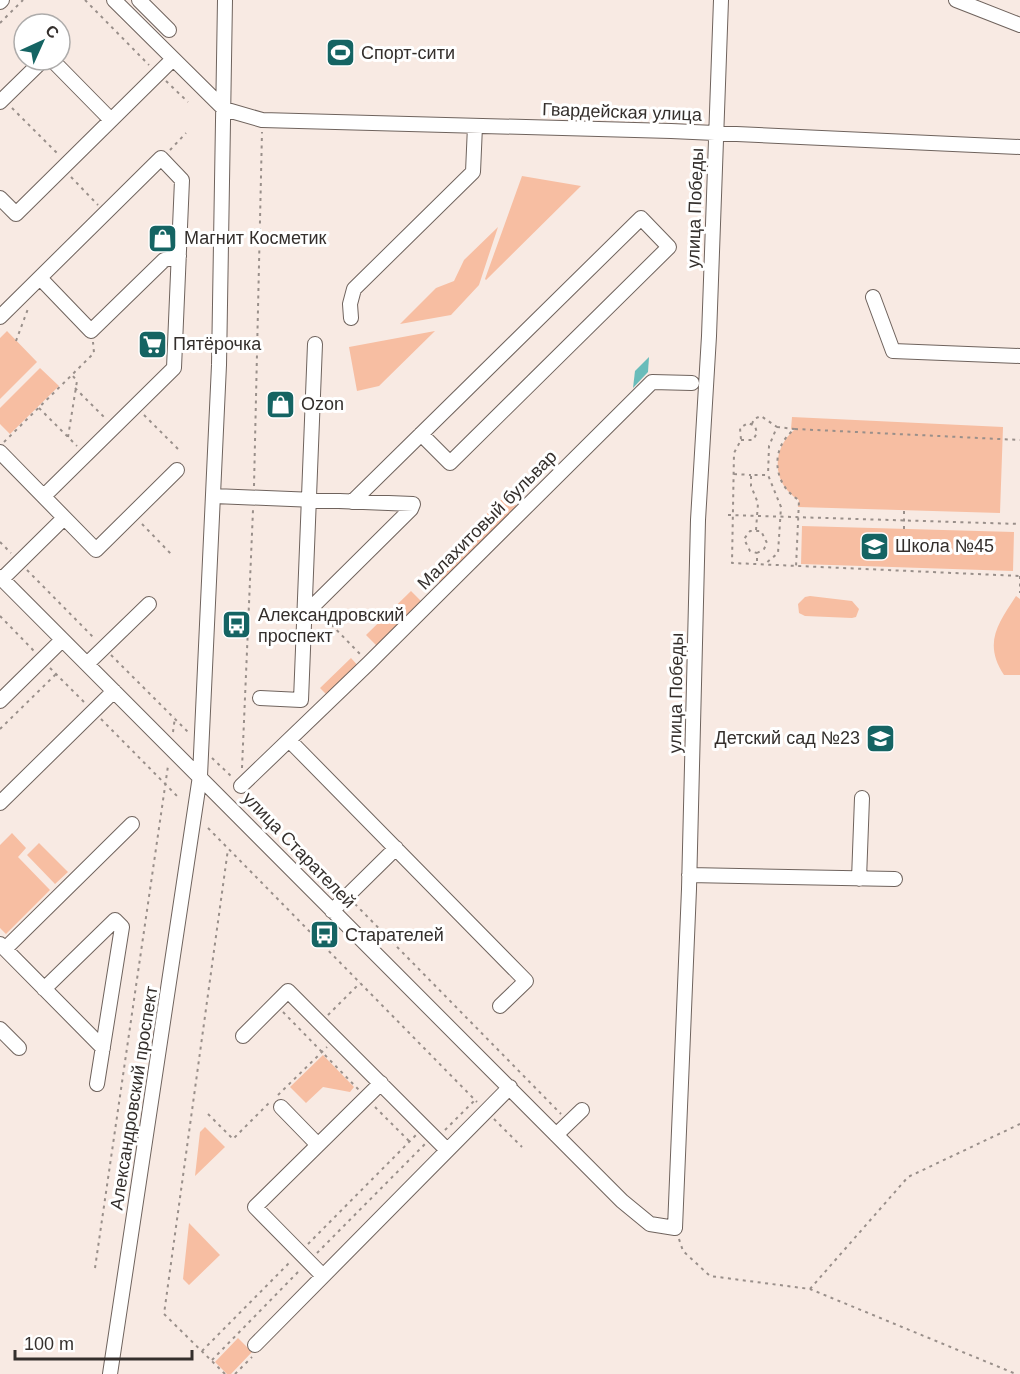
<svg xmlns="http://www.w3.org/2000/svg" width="1020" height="1374" viewBox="0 0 1020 1374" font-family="Arial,sans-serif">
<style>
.green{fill:#f7bea2}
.water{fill:#69bcba}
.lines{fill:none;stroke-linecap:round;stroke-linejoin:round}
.minor-casing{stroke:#6f635d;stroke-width:16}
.path{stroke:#998f8a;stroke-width:2;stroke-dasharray:3 4.5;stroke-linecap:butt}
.minor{stroke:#fff;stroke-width:14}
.labels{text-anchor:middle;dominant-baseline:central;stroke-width:6;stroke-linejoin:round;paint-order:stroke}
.poi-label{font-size:18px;fill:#342f2c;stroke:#fff;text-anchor:start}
.street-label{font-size:18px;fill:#342f2c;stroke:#fff}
</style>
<rect width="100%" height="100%" fill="#f8eae3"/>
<path class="green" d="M 522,176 L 581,186 L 486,280 L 485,279 Z
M 498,227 L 479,285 L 451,315 L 400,324 L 436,288 L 454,281 L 464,260 Z
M 7,331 L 37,362 L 0,399 L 0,338 Z
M 435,331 L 379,386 L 357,391 L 349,347 Z
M 40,368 L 59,386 L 10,434 L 0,424 L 0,408 Z
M 792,417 L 1003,427 L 1000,513 L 798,507 L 799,500 C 772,484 771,450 794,430 L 791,429 Z
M 501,500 L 512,501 L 521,510 L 444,586 L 429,571 Z
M 802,526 L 1014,532 L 1013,571 L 801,564 Z
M 411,591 L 424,604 L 379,648 L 366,635 Z
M 810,596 L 852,601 L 859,609 L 856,617 L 852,618 L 805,616 L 799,613 L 798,604 L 805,597 Z
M 1016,596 L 1020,599 L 1020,675 L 1004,675 C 983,643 998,624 1016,596 Z
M 351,658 L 360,668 L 330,698 L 320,688 Z
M 12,833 L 26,848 L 18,857 L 50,890 L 6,934 L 0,928 L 0,845 Z
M 39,843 L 68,872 L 55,884 L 27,855 Z
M 323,1055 L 354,1087 L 350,1092 L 323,1087 L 306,1103 L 290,1087 Z
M 205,1127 L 225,1147 L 195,1176 L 200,1132 Z
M 189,1223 L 220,1255 L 189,1285 L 183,1279 Z
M 238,1338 L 252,1352 L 231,1374 L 227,1374 L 215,1362 Z"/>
<path class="water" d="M 649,357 L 648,372 L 633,388 L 635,371 Z"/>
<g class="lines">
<defs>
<path id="minor" d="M 114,0 L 224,109 L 262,120 L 671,131 L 1020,147
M 139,0 L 169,30
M 956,0 L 1020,25
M 0,2 L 2,0
M 52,60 L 111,120
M 0,102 L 43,60
M 0,198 L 16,214 L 173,59
M 40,278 L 91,331 L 164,260 L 179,256
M 873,297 L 893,351 L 1020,356
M 0,317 L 161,158 L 182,180 L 174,368 L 44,496
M 351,318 L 350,304 L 354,289 L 473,172 L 475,126
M 0,452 L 96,550 L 177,470
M 214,496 L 413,504 L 411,509 L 305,614
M 352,502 L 641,218 L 669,247 L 450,463 L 421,434
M 0,577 L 622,1201 L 650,1224 L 675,1228 L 689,889 L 698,520 L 709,336 L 721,0
M 2,579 L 64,518
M 87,664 L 149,604
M 260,698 L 301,700 L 315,344
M 0,701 L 62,640
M 290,741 L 526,981 L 500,1006
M 241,786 L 369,663 L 652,382 L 692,383
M 0,803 L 114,691
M 689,875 L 895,879
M 859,879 L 862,798
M 332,911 L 396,848
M 0,944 L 103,1048
M 5,949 L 132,824
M 44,989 L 115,920 L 122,927 L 97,1084
M 0,1029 L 19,1048
M 243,1036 L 288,991 L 447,1150
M 281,1107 L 318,1145
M 556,1135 L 582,1110
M 323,1276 L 255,1207 L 381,1083
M 255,1345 L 510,1087
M 110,1374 L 200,776 L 219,365 L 225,0"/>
</defs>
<use href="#minor" class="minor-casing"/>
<path class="path" d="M 85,0 L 149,65
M 0,23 L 23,0
M 166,81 L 188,102
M 12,108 L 59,155
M 170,150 L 186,133
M 71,177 L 98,205
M 16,341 L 29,306
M 75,388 L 105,418
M 39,408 L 77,446
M 144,415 L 178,449
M 752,424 L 754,419 L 761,416 L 777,427 L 769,446 L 768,475
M 777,427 L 795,429 C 769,448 773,485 799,500 L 796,567
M 795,429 L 1020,440
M 68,437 L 77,381 L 72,375
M 741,440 L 753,440 L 757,433 L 755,426 L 748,423 L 740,428 L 741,440 L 734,453 L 732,563 L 1020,576 L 1020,574
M 4,442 L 94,353 L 93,342
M 734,474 L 751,475
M 254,486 L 262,132
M 728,515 L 1020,524
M 142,524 L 173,556
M 904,529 L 904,509
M 756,530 L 758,503 L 751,486 L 751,475 L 768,475 L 781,507 L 778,553 L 765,564
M 0,542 L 11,553
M 757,553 L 764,549 L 767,543 L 761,531 L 750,531 L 744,539 L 750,551 L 757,553 L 757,565
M 27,570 L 95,639
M 1020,576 L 1020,593
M 321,614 L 361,655
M 0,616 L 34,651
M 111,655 L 190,734
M 50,668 L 84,702
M 101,719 L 180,799
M 0,729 L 56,674
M 173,732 L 175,717
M 212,758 L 232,777
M 242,768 L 253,510
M 249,794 L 339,887
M 208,828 L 477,1102
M 355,904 L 561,1114
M 283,1012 L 359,1090
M 328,1015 L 360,983
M 278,1095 L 327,1047
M 375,1107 L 409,1141
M 208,1114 L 233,1139 L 269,1103
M 494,1119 L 522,1147
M 445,1130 L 475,1100
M 679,1239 L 683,1251 L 710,1276 L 810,1289 L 1016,1374
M 308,1244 L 416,1135
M 317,1253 L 425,1144
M 95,1268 L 168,766
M 810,1289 L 908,1177 L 1020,1124
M 202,1351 L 291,1261
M 212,1360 L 300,1270
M 225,1374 L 164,1314 L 228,849
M 235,1374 L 252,1357"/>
<use href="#minor" class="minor"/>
</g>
<defs>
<symbol id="stadium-square" viewBox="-11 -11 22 22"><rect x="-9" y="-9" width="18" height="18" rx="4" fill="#156463" stroke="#fff"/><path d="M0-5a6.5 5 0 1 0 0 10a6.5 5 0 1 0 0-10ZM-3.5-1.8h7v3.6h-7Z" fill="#fff"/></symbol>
<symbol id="shop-square" viewBox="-11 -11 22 22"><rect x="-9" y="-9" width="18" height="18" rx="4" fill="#156463" stroke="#fff"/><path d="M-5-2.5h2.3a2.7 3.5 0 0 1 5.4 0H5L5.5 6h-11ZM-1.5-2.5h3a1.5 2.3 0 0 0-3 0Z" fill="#fff"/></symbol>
<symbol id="supermarket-square" viewBox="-11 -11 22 22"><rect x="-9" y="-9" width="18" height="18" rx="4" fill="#156463" stroke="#fff"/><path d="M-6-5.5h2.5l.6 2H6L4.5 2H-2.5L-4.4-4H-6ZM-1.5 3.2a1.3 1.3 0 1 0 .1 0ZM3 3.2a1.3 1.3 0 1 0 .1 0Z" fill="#fff"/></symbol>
<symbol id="school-square" viewBox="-11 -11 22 22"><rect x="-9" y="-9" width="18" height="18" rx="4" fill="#156463" stroke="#fff"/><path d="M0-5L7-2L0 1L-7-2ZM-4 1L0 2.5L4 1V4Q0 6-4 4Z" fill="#fff"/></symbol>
<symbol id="bus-square" viewBox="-11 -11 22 22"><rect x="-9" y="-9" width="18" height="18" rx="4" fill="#156463" stroke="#fff"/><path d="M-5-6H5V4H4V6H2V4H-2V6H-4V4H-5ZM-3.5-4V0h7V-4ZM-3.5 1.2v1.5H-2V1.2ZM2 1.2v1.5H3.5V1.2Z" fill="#fff"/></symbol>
</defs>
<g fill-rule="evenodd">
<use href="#stadium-square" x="324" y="36" width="33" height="33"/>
<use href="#shop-square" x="146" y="222" width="33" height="33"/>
<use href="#supermarket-square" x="136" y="328" width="33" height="33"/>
<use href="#shop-square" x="264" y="388" width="33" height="33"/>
<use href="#school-square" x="858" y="530" width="33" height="33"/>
<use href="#bus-square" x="220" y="608" width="33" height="33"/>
<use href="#school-square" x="864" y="722" width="33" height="33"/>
<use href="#bus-square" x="308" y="918" width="33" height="33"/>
</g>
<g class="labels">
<g class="poi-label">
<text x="361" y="53">Спорт-сити</text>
<text x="184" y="238">Магнит Косметик</text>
<text x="173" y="344">Пятёрочка</text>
<text x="301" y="404">Ozon</text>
<text x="895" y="546">Школа №45</text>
<text x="258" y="615">Александровский<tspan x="258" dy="21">проспект</tspan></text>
<text x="860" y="738" text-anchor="end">Детский сад №23</text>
<text x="345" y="935">Старателей</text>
</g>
<g class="street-label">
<text transform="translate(622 112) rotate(2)">Гвардейская улица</text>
<text transform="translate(695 208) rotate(-88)">улица Победы</text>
<text transform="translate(487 520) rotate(-45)">Малахитовый бульвар</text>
<text transform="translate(676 693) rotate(-89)">улица Победы</text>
<text transform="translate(299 850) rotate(46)">улица Старателей</text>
<text transform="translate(134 1098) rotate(-81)">Александровский проспект</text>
</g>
</g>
<g transform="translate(42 42) rotate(45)"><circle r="28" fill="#ffffff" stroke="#aeacab" stroke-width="1.5"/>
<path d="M0-4.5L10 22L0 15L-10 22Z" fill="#156463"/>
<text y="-9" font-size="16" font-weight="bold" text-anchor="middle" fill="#342f2c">С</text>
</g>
<path d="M15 1350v9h177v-9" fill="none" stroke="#342f2c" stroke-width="3"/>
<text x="24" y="1350" font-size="18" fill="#342f2c" stroke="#ffffff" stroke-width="4.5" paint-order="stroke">100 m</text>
</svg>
